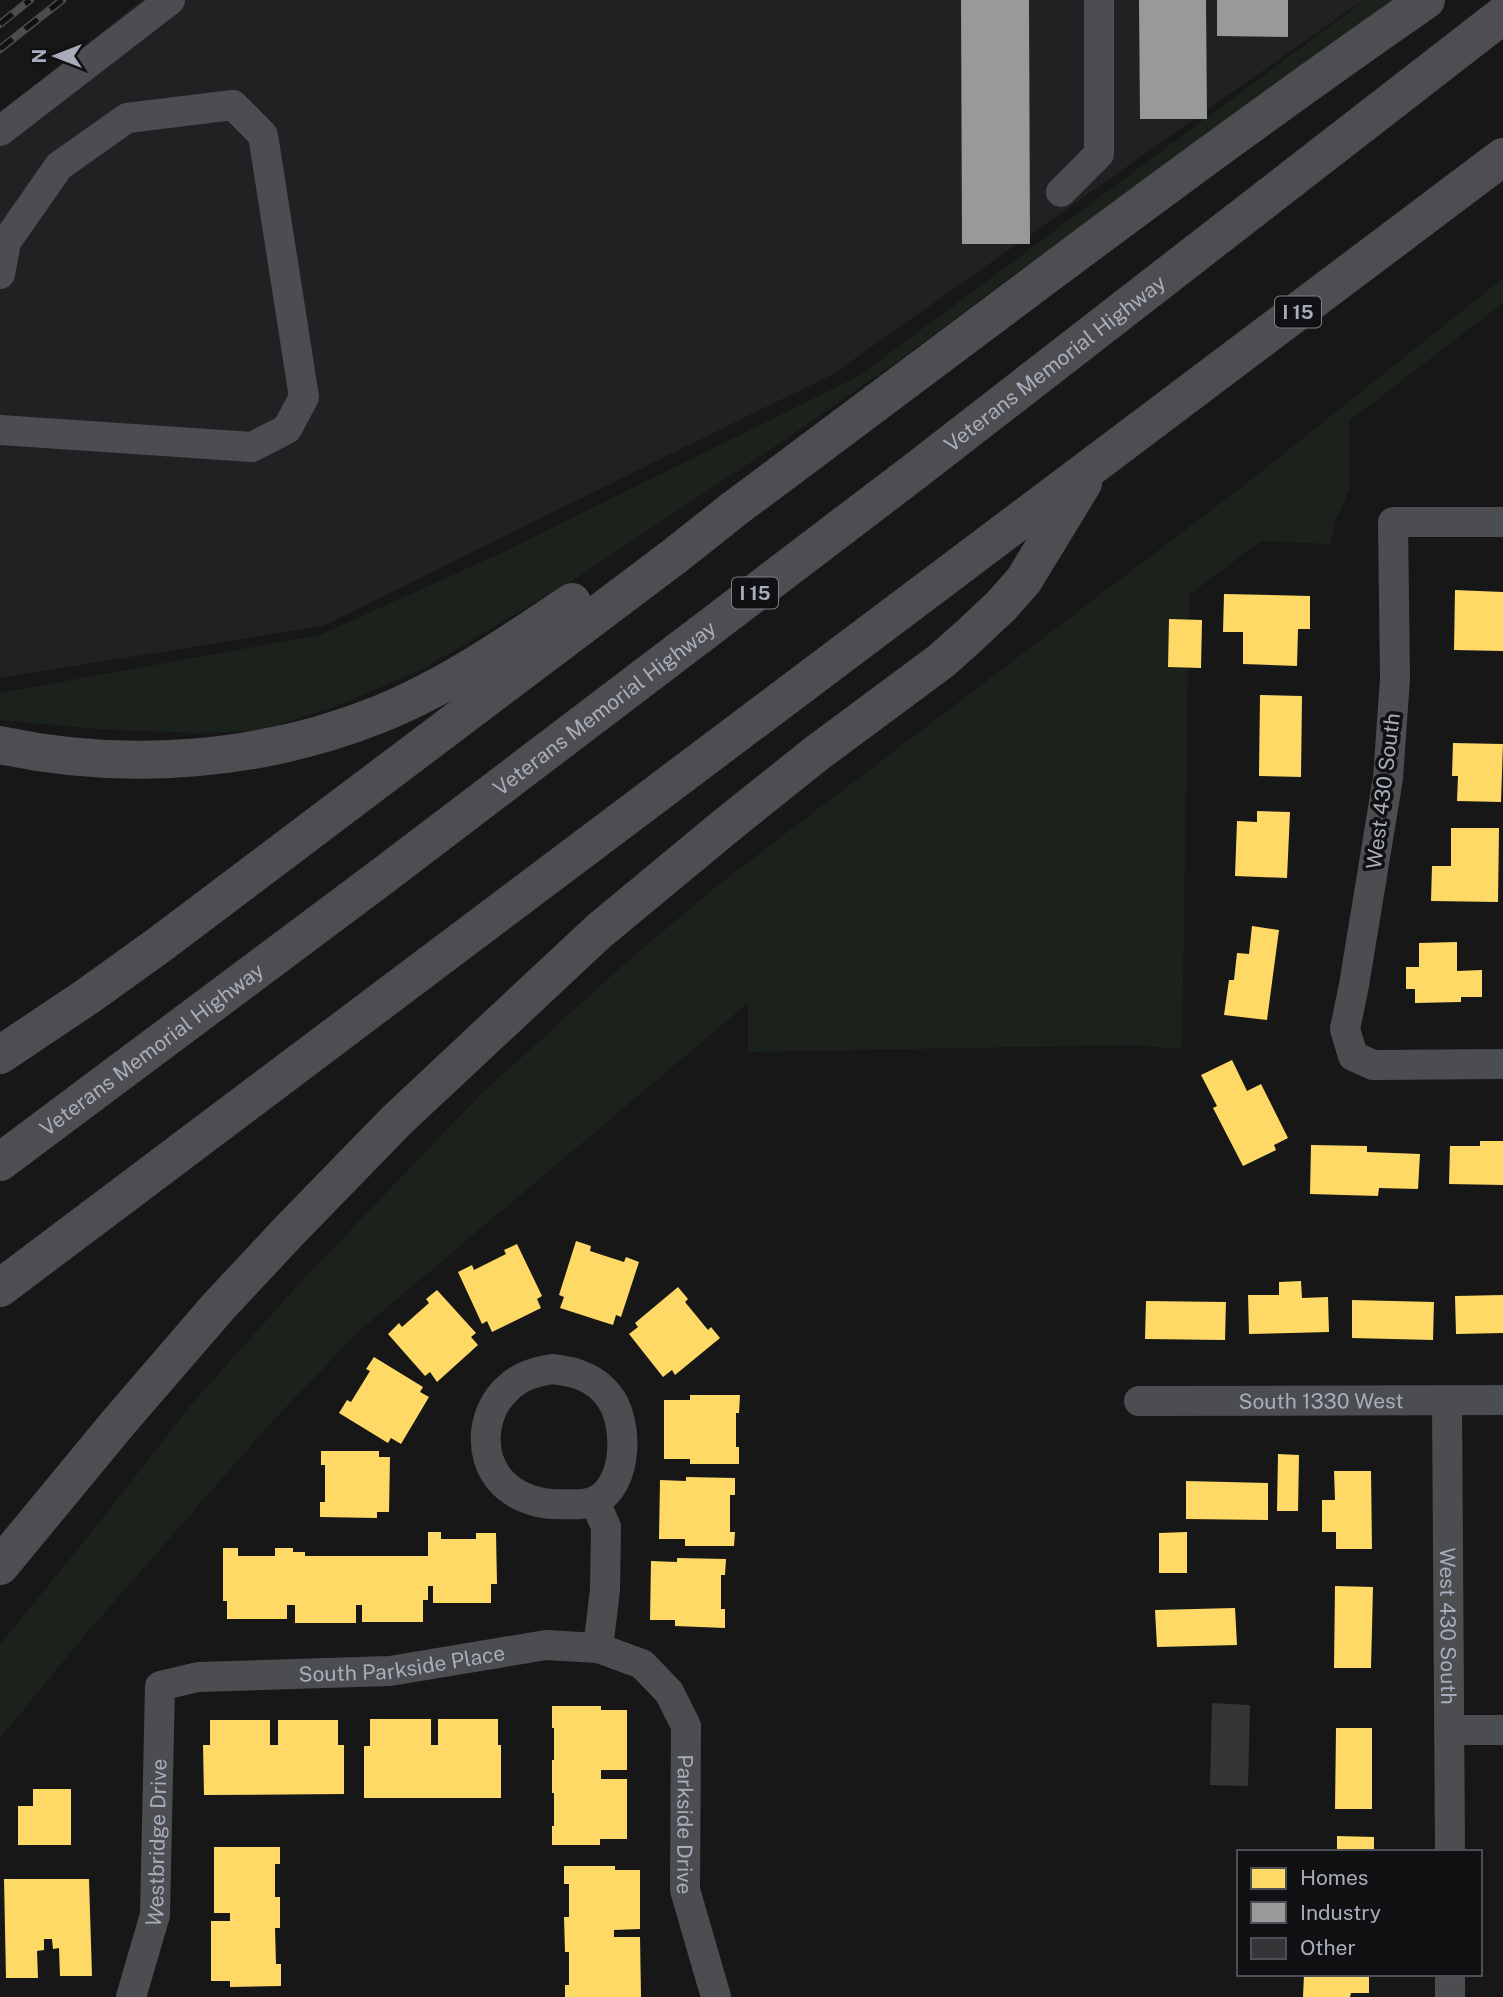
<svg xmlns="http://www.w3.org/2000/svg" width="1503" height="1997" viewBox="0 0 1503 1997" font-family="'Public Sans',sans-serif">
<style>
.built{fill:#212124}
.green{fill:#1b221c}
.homes{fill:#ffd966}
.industry{fill:#999}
.building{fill:#353537}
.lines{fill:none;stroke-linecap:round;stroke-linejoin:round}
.minor{stroke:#4b4d51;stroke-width:30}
.highway{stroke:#4e4e52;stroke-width:38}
.rail-casing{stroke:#4b4d50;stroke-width:8}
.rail{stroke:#111114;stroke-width:5;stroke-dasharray:16;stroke-linecap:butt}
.labels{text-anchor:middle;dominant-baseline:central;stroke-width:7;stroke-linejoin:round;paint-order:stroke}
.shield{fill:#111114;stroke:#7a7e88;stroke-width:2}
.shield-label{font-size:19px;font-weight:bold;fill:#a7adba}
.street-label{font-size:21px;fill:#a7adba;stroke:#111114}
</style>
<rect width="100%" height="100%" fill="#171718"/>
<path class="built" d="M 141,0 L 1363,0 L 833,374 L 323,626 L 0,678 L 0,115 Z"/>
<path class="green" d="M 1365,0 L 1399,0 L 1012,276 L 894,364 L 789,437 L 576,578 L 423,669 L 335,707 L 258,731 L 196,733 L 97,729 L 0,720 L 0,693 L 320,635 L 499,554 L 859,376 Z
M 1503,278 L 1503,303 L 1349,421 L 1350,488 L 1335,522 L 1330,544 L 1261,541 L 1189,595 L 1182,1049 L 1135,1045 L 748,1052 L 748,1003 L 358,1332 L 268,1426 L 85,1635 L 0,1738 L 0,1645 L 98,1524 L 190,1406 L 297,1286 L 479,1096 L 621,967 L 718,885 L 1251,480 Z"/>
<path class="homes" d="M 1455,590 L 1503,592 L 1503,651 L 1454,650 Z
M 1224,594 L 1310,596 L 1310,629 L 1298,629 L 1297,666 L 1243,664 L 1243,632 L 1223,632 Z
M 1169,619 L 1202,620 L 1201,668 L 1168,667 Z
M 1260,695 L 1302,696 L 1301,777 L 1259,776 Z
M 1453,743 L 1503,744 L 1501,802 L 1457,801 L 1458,776 L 1452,776 Z
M 1257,811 L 1290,812 L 1287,878 L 1235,876 L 1237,821 L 1257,822 Z
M 1451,828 L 1499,828 L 1498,902 L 1431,901 L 1432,866 L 1451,866 Z
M 1252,926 L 1279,930 L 1267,1020 L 1224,1015 L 1229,980 L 1234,980 L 1237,953 L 1249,954 Z
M 1457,942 L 1457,971 L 1482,970 L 1482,997 L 1461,997 L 1461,1002 L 1415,1003 L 1415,989 L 1406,989 L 1406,967 L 1419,967 L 1419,943 Z
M 1232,1060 L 1247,1091 L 1261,1084 L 1288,1138 L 1274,1145 L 1276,1150 L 1243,1166 L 1213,1108 L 1217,1106 L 1201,1075 Z
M 1480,1141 L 1503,1141 L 1503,1185 L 1449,1184 L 1450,1146 L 1480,1146 Z
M 1311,1145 L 1367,1146 L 1367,1152 L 1420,1154 L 1418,1189 L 1379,1188 L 1378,1196 L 1310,1194 Z
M 576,1241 L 591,1246 L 590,1251 L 624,1262 L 626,1257 L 639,1262 L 621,1317 L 616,1315 L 613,1325 L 560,1308 L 564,1297 L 559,1295 Z
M 517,1244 L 542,1296 L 537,1299 L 541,1308 L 492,1332 L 487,1321 L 482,1324 L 458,1272 L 472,1265 L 474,1270 L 506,1254 L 504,1250 Z
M 1301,1281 L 1302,1298 L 1328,1297 L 1329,1332 L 1249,1334 L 1248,1295 L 1279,1295 L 1279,1282 Z
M 678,1287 L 688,1299 L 685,1302 L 708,1330 L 711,1327 L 720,1338 L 675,1375 L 672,1370 L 663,1377 L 629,1334 L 638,1327 L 635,1323 Z
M 437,1290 L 476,1333 L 471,1337 L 478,1345 L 437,1382 L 430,1372 L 425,1376 L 388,1334 L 399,1323 L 402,1327 L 429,1303 L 426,1299 Z
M 1503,1295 L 1503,1333 L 1456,1334 L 1455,1296 Z
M 1352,1300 L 1434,1302 L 1433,1340 L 1352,1338 Z
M 1146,1301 L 1226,1302 L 1225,1340 L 1145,1339 Z
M 374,1357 L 423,1387 L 420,1392 L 429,1397 L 401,1444 L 391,1438 L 388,1443 L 339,1413 L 347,1400 L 351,1402 L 370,1371 L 366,1369 Z
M 690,1395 L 740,1395 L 739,1413 L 736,1413 L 736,1447 L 739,1447 L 739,1464 L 690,1464 L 690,1459 L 664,1459 L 664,1400 L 690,1400 Z
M 321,1451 L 379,1451 L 379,1457 L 390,1457 L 389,1512 L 377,1512 L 377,1518 L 320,1517 L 320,1502 L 325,1502 L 325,1465 L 321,1465 Z
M 1278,1454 L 1299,1455 L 1298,1511 L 1277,1511 Z
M 1334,1471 L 1371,1471 L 1372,1549 L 1336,1549 L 1336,1532 L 1322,1532 L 1322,1500 L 1335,1500 Z
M 686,1477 L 735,1478 L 735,1495 L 730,1495 L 730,1532 L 735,1532 L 734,1546 L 685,1546 L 685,1539 L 659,1539 L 660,1480 L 686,1481 Z
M 1186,1481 L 1268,1483 L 1268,1520 L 1186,1519 Z
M 428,1532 L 441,1532 L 441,1539 L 476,1539 L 476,1533 L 496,1533 L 497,1584 L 491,1584 L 491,1603 L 433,1603 L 433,1586 L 428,1586 L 428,1600 L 423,1600 L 423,1622 L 362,1622 L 362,1605 L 356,1605 L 356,1623 L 295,1623 L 295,1605 L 287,1605 L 287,1619 L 227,1619 L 227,1601 L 223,1601 L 223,1548 L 238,1548 L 238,1556 L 275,1556 L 275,1548 L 293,1548 L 293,1552 L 305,1552 L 305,1556 L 428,1556 Z
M 1187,1532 L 1187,1573 L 1159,1573 L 1159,1533 Z
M 677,1558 L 726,1559 L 725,1575 L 721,1575 L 721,1609 L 725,1609 L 725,1628 L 675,1626 L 675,1620 L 650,1620 L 651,1561 L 677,1562 Z
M 1335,1586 L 1373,1587 L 1371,1668 L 1334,1668 Z
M 1235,1608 L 1237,1645 L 1157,1647 L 1155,1610 Z
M 552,1706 L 601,1706 L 601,1710 L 627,1710 L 627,1770 L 601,1770 L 601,1779 L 627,1779 L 627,1839 L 600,1839 L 600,1845 L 552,1845 L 552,1826 L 554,1826 L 554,1793 L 552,1793 L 552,1760 L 554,1760 L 554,1728 L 552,1728 Z
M 370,1719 L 431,1719 L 431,1745 L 438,1745 L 438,1719 L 498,1719 L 498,1745 L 501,1745 L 501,1798 L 364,1798 L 364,1746 L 370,1746 Z
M 210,1720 L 270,1720 L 270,1745 L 278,1745 L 278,1720 L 338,1720 L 338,1745 L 344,1745 L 344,1794 L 204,1795 L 203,1745 L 210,1745 Z
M 1336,1728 L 1372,1728 L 1372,1809 L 1335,1809 Z
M 33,1789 L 71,1789 L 71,1845 L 18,1845 L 18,1806 L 33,1806 Z
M 1337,1836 L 1374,1837 L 1374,1852 L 1337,1852 Z
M 214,1847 L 280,1847 L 280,1864 L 275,1864 L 275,1897 L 280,1897 L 280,1928 L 275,1928 L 276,1964 L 281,1964 L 281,1986 L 230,1987 L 230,1981 L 211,1981 L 211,1921 L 230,1921 L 230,1913 L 214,1913 Z
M 564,1866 L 615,1866 L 615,1870 L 640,1870 L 640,1929 L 614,1930 L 614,1937 L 640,1937 L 641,1997 L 565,1997 L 565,1985 L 569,1985 L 569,1952 L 565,1952 L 564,1917 L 569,1917 L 569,1884 L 564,1884 Z
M 4,1879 L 89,1879 L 92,1976 L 60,1976 L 59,1948 L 53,1949 L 52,1939 L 44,1939 L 44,1950 L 37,1951 L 38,1978 L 6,1978 Z
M 1304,1974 L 1369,1974 L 1369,1993 L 1351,1993 L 1350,1997 L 1303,1997 Z"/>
<path class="industry" d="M 961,0 L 1029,0 L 1030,244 L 962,244 Z
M 1139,0 L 1206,0 L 1207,119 L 1140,119 Z
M 1217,0 L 1288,0 L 1288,37 L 1217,36 Z"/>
<path class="building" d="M 1212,1703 L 1250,1705 L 1248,1786 L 1210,1785 Z"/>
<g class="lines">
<g class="minor">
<path d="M 0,131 L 170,0"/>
<path d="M 1061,192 L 1099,154 L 1099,0"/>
<path d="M 0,274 L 6,242 L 59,166 L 127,118 L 233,105 L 263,135 L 304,397 L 287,429 L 252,447 L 0,430"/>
<path d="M 1503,522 L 1393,522 L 1395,679 L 1388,778 L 1354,985 L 1345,1029 L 1353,1056 L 1373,1065 L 1503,1064"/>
<path d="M 552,1369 C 574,1371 594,1377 608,1395 C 629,1420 629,1485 595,1501 C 583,1506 565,1504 553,1504 C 533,1503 513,1495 500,1480 C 478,1454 482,1411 508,1388 C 520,1376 535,1372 552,1369 Z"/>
<path id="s1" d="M 1447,1400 L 1450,1852"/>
<path id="s2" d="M 1139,1401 L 1503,1400"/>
<path d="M 595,1501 L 606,1527 L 605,1590 L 598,1648"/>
<path d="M 1450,1730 L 1503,1730"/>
<path d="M 1450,1974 L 1450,1997"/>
<path id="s3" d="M 131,1997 L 155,1915 L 160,1686 L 198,1677 L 390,1671 L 546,1645 L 598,1648 L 642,1664 L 669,1692 L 686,1726 L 685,1890 L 716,1997"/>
</g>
<g class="highway">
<path d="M 0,745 C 126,772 261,762 380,714 C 449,686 511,643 572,602"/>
<path d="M 0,1055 L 88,996 L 159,945 L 676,555 L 734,509 C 964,338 1191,163 1426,0"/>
<path id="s4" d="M 0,1162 L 384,875 L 914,472 L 1503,15"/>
<path d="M 0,1288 L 1503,157"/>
<path d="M 0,1566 L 118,1423 L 218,1307 L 290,1230 L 397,1120 L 599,931 L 727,825 L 817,753 L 941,661 L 968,637 L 1001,606 L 1024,580 L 1083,483"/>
</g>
<defs>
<path id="rail" d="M 0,24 L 30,0
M 0,49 L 62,0"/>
</defs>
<use href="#rail" class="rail-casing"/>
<use href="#rail" class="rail"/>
</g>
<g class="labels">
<g class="shield">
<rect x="1275" y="296.5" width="46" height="31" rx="5"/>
<rect x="732" y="577.5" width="46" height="31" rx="5"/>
</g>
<g class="shield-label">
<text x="1298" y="312">I 15</text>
<text x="755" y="593">I 15</text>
</g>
<g class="street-label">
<text stroke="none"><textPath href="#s4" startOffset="1323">Veterans Memorial Highway</textPath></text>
<text stroke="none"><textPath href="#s4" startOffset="756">Veterans Memorial Highway</textPath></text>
<text transform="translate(1383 791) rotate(-83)">West 430 South</text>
<text stroke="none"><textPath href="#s4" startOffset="189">Veterans Memorial Highway</textPath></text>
<text stroke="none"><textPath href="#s2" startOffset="182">South 1330 West</textPath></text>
<text stroke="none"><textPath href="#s1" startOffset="226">West 430 South</textPath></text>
<text stroke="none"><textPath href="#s3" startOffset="558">South Parkside Place</textPath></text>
<text stroke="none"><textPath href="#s3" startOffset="978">Parkside Drive</textPath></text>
<text stroke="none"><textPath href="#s3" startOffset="158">Westbridge Drive</textPath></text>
</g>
</g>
<rect x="1237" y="1850" width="245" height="126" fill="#111114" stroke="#4d4f56" stroke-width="2"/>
<rect x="1251" y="1868" width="35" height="21" fill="#ffd966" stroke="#4d4f56" stroke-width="2"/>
<text x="1300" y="1885" font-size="21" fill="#a7adba">Homes</text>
<rect x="1251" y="1902" width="35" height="21" fill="#999999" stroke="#4d4f56" stroke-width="2"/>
<text x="1300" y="1920" font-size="21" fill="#a7adba">Industry</text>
<rect x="1251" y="1938" width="35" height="21" fill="#353537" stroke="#4d4f56" stroke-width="2"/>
<text x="1300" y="1955" font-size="21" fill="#a7adba">Other</text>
<g transform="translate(56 56) rotate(270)" stroke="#111114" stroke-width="5" paint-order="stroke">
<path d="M0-5L12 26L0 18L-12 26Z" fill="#a7adba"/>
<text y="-10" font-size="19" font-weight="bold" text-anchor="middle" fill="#a7adba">N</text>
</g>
</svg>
